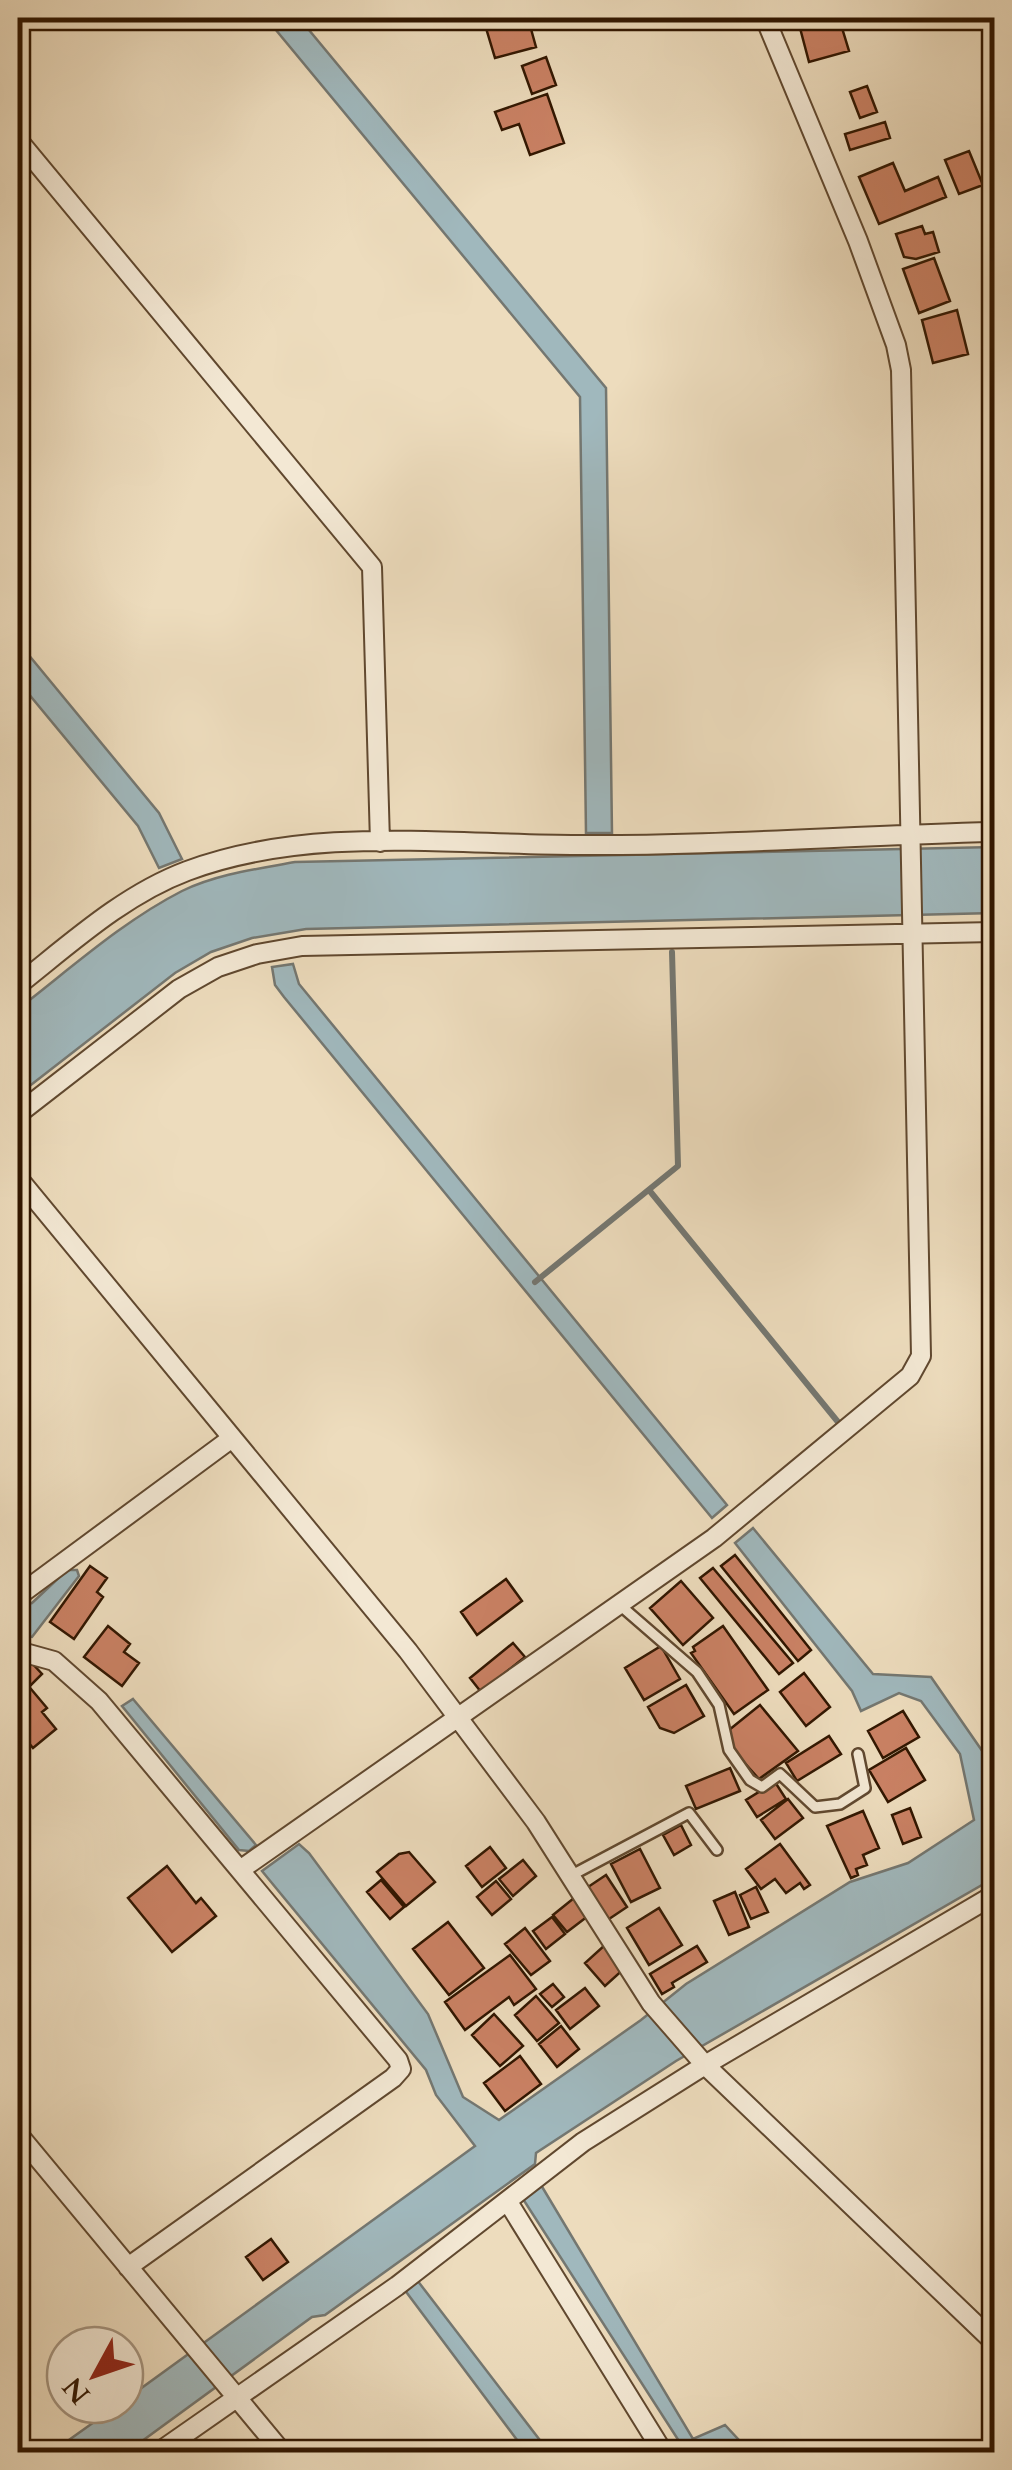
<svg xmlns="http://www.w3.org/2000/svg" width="1012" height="2470" viewBox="0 0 1012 2470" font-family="Cardo,serif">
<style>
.water{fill:#a0b8bd;stroke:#747771;stroke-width:2.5}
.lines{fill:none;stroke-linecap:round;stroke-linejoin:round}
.stream{stroke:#747771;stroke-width:6}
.building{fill:#ca8164;stroke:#311600;stroke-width:2.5}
.service-casing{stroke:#60482f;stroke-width:14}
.minor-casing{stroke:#60482f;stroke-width:22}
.service{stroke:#f3e8d4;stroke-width:9}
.minor{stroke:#f3e8d4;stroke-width:18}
</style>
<rect width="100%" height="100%" fill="#eddcbd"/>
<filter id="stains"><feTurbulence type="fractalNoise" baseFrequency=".002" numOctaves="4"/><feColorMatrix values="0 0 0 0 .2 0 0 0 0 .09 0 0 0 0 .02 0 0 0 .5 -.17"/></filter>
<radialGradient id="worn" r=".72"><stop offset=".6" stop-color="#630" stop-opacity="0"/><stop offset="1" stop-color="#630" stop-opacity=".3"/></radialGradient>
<path class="water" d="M 266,18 L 299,18 L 606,388 L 612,833 L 586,833 L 580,397 Z
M 18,642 L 159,813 L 182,859 L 159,868 L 138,826 L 18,681 Z
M 994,847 L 994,913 L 306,929 L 252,938 L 211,952 L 175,973 L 18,1095 L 18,1009 C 70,969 123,921 182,891 C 217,874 257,869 295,862 Z
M 293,964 L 299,984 L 727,1505 L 712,1518 L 284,997 L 275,985 L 272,967 Z
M 753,1528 L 873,1674 L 931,1677 L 994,1768 L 994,1878 L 676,2061 L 536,2153 L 535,2164 L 325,2315 L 312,2317 L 127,2452 L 52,2452 L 118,2405 L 125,2405 L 125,2400 L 475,2146 L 436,2095 L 426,2070 L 262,1871 L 299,1844 L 309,1853 L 428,2014 L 463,2097 L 499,2120 L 641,2020 L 686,1984 L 850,1882 L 908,1863 L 974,1820 L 960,1754 L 921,1701 L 899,1693 L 861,1711 L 852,1691 L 735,1543 Z
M 67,1570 L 77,1570 L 79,1576 L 32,1637 L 18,1635 L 18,1606 L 32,1603 Z
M 133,1699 L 256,1845 L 249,1851 L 239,1850 L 122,1706 Z
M 541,2185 L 693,2439 L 725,2425 L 750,2452 L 736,2452 L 731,2441 C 715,2440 705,2452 686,2452 L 523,2199 Z
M 417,2280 L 549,2452 L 526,2452 L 404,2289 Z"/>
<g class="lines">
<path class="stream" d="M 649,1190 L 838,1422
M 535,1282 L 678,1166 L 672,952"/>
</g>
<path class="building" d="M 483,18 L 537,18 L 539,27 L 531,29 L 536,47 L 495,58 Z
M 839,18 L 849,51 L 809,62 L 800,28 Z
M 546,57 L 556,85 L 532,94 L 522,66 Z
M 867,86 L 877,112 L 860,118 L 850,92 Z
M 547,94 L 564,143 L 530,155 L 519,124 L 502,130 L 495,112 Z
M 885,122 L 890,138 L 850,150 L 845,134 Z
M 969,151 L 983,185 L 959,194 L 945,160 Z
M 893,163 L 905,191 L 938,177 L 946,197 L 879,224 L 859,177 Z
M 922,226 L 925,234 L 933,232 L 939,252 L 916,259 L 904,257 L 896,234 Z
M 934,258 L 950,301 L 919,313 L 903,269 Z
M 957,310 L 968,354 L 933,363 L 922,320 Z
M 735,1555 L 811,1650 L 798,1661 L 721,1566 Z
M 90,1566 L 107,1578 L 97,1592 L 103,1597 L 74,1639 L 50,1622 Z
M 713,1568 L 793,1663 L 779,1674 L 700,1578 Z
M 506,1579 L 522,1601 L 477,1635 L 461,1612 Z
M 681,1581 L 713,1618 L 683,1645 L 650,1608 Z
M 108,1626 L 130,1644 L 124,1652 L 139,1663 L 122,1686 L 84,1657 Z
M 723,1626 L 768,1690 L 734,1714 L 691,1653 L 695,1651 L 693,1647 Z
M 513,1643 L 525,1657 L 481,1692 L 470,1678 Z
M 661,1646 L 680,1679 L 644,1700 L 625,1668 Z
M 30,1661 L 42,1674 L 18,1698 L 18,1674 Z
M 804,1673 L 830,1707 L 806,1726 L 780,1692 Z
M 686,1685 L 704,1716 L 674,1733 L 660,1728 L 648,1707 Z
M 31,1689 L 47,1708 L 42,1712 L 56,1729 L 33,1748 L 18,1730 L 18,1700 Z
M 760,1705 L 798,1751 L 759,1779 L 733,1750 L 729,1730 Z
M 903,1711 L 919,1737 L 883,1758 L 868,1731 Z
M 829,1736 L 841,1754 L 797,1781 L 786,1763 Z
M 906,1748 L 925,1780 L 888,1802 L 869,1770 Z
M 730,1768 L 740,1791 L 696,1809 L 686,1786 Z
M 775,1782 L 786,1799 L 757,1817 L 746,1800 Z
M 788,1799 L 803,1818 L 775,1839 L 761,1820 Z
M 910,1808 L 921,1837 L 903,1844 L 892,1815 Z
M 863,1811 L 879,1848 L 863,1855 L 867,1865 L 856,1869 L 858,1875 L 851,1878 L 827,1826 Z
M 681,1825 L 691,1845 L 674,1855 L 663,1835 Z
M 780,1844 L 810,1885 L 804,1889 L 800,1883 L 786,1893 L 775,1879 L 761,1889 L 746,1869 Z
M 490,1847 L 506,1868 L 482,1887 L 466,1866 Z
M 640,1849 L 660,1888 L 631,1902 L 611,1864 Z
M 409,1852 L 435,1882 L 406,1906 L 377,1872 L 399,1854 Z
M 523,1860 L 536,1876 L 513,1896 L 499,1879 Z
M 167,1866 L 196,1903 L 201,1898 L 216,1916 L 172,1952 L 128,1898 Z
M 606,1875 L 627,1907 L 606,1921 L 585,1889 Z
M 381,1880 L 404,1907 L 390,1919 L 367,1892 Z
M 496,1881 L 511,1899 L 492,1915 L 477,1897 Z
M 756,1887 L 768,1912 L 751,1919 L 740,1895 Z
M 735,1892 L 749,1927 L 729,1935 L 714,1901 Z
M 574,1898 L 588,1916 L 567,1932 L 553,1915 Z
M 659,1908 L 682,1945 L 649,1965 L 627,1928 Z
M 552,1917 L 565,1934 L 546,1949 L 533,1931 Z
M 448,1922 L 484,1968 L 449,1995 L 413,1949 Z
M 525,1928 L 550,1961 L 531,1975 L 505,1944 Z
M 606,1944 L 626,1967 L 605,1986 L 585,1963 Z
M 697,1946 L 707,1962 L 672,1983 L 674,1987 L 662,1994 L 650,1974 Z
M 510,1955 L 536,1989 L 514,2005 L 509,1997 L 465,2030 L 445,2002 Z
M 553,1984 L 564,1997 L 552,2007 L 540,1994 Z
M 585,1988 L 599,2006 L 570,2029 L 556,2010 Z
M 536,1996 L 559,2023 L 537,2041 L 515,2015 Z
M 494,2014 L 523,2046 L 500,2066 L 472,2035 Z
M 561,2026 L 579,2049 L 557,2067 L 539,2044 Z
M 520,2056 L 541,2084 L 505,2111 L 484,2083 Z
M 271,2239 L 288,2262 L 263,2280 L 246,2257 Z"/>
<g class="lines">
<defs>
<path id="service" d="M 621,1606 L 697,1672 L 719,1705 L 729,1750 L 750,1780 L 762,1787 L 780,1774 L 815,1807 L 840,1804 L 865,1788 L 858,1754
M 572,1875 L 689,1813 L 717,1850"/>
<path id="minor" d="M 18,140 L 372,567 L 380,842
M 18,985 C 70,944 123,895 187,871 C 310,825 449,845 578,845 C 716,846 856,835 994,832
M 18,1114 L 179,989 L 218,967 L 257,954 L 302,946 L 994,932
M 18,1178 L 408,1651 L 536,1822 L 651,2003 L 705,2065 L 994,2342
M 18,1596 L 232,1438
M 18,1651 L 54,1661 L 99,1701 L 398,2060 L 401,2069 L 393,2078 L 128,2267
M 240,1870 L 714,1538 L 910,1376 L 921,1356 L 901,370 L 896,345 L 858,241 L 765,18
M 18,2134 L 282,2452
M 508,2202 L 663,2452
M 159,2452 L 397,2286 L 583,2142 L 705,2065 L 994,1895"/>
</defs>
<use href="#service" class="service-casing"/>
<use href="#minor" class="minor-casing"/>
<use href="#service" class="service"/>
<use href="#minor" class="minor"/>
</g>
<rect width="1012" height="2470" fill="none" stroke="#eddcbd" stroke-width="60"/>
<rect x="20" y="20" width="972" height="2430" fill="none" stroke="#311600" stroke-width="5"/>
<rect x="30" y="30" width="952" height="2410" fill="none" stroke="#311600" stroke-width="2.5"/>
<g transform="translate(95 2375) rotate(230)"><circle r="48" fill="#f3e8d4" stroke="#a5947f" stroke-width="2.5"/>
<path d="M0-8L18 38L0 25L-18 38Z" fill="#8f2418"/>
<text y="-15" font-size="28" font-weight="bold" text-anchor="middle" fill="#311600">N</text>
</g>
<rect width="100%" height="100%" filter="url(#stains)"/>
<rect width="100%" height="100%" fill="url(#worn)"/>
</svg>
